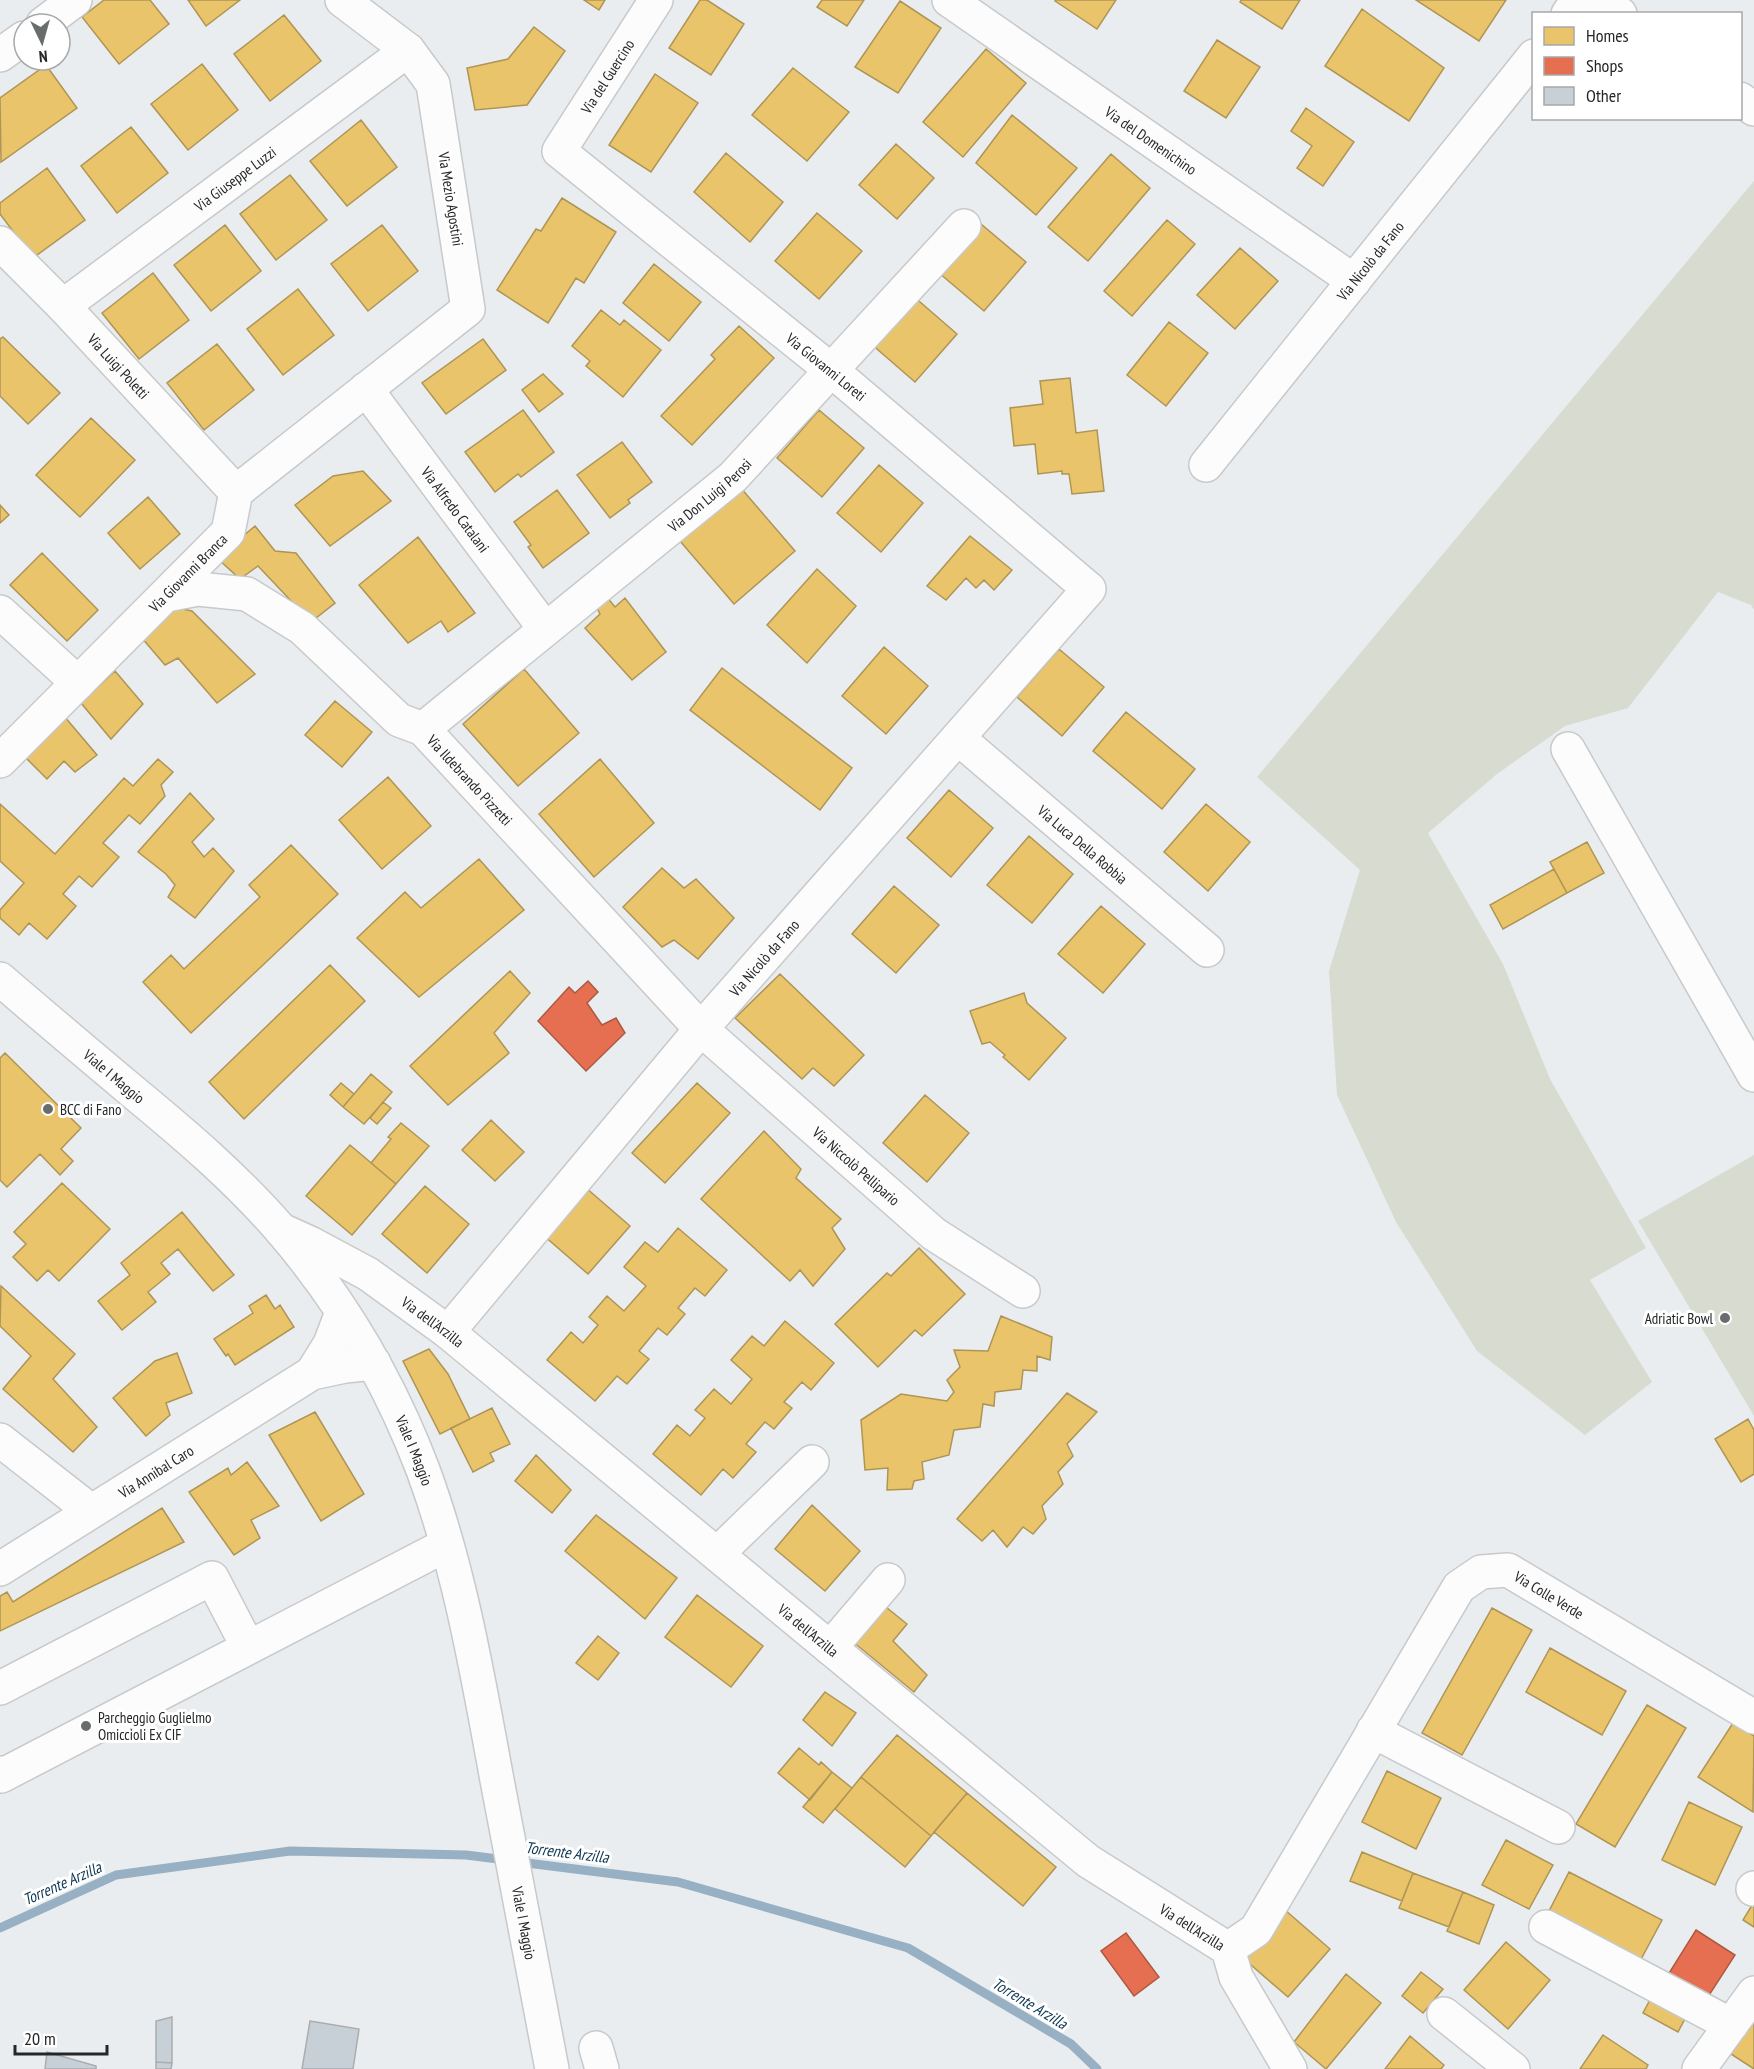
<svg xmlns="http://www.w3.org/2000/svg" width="1754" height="2069" viewBox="0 0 1754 2069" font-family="'PT Sans Narrow',sans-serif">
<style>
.green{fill:#d8dbcf}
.homes{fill:#e9c46a;stroke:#ae9556;stroke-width:1.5}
.shops{fill:#e76f51;stroke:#ac5944;stroke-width:1.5}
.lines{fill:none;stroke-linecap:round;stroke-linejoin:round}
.stream{stroke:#97b0c3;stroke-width:9}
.building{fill:#c8d0d7;stroke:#aaacae;stroke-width:1.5}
.minor-casing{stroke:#c7c9ca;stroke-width:36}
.major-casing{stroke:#c7c9ca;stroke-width:36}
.minor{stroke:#fcfcfd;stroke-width:33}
.major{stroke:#fcfcfd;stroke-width:33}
.poi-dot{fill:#696c6d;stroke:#fff;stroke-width:2}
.labels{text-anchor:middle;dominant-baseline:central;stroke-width:6;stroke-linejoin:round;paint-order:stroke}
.street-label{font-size:15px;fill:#242627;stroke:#fff}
.poi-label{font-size:15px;fill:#242627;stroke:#fff;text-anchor:start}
.water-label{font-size:16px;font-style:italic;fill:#0b3652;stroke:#fff}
</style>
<rect width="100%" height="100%" fill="#eaedef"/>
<path class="green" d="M 1754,181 L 1754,610 L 1751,605 L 1718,592 L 1628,708 L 1565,726 L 1497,774 L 1428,833 L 1503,964 L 1550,1079 L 1646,1248 L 1590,1280 L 1652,1382 L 1585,1435 L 1477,1351 L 1396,1222 L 1337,1095 L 1329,971 L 1360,870 L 1257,777 Z
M 1754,1155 L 1754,1416 L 1638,1221 Z"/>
<path class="homes" d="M 104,0 L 150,0 L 169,24 L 119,64 L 82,17 Z
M 188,0 L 240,0 L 206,26 Z
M 584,0 L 605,0 L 599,10 Z
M 700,0 L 707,0 L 744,24 L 711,75 L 669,48 Z
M 822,0 L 864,0 L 847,26 L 817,7 Z
M 1056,0 L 1116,0 L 1097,29 L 1055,1 Z
M 1241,0 L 1300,0 L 1282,29 L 1240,2 Z
M 1416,0 L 1506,0 L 1479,41 Z
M 900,1 L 941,28 L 898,93 L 855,67 Z
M 1362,9 L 1444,68 L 1409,121 L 1325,66 Z
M 284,15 L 321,61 L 270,101 L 234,54 Z
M 534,27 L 565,51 L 527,105 L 475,110 L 467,68 L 508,59 Z
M 1217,40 L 1260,67 L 1226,118 L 1184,91 Z
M 986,49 L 1026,83 L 963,157 L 923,122 Z
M 202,64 L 238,110 L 188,150 L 151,104 Z
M 46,65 L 77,108 L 1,162 L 0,98 Z
M 793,68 L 849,112 L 807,161 L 752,115 Z
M 655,74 L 698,103 L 651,172 L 609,145 Z
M 1306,108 L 1354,142 L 1323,186 L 1297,168 L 1312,146 L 1291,131 Z
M 1012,115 L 1077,168 L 1036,215 L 976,163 Z
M 361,120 L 397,167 L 347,206 L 310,161 Z
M 131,127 L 168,173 L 117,213 L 81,166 Z
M 896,144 L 934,178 L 897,219 L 859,185 Z
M 726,153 L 783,202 L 750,242 L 694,192 Z
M 1111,154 L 1150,188 L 1088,261 L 1048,227 Z
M 47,168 L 85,220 L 33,258 L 0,214 L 0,203 Z
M 290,175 L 327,220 L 276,260 L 240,214 Z
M 562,198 L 616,232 L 584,283 L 576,278 L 548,323 L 497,290 L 536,229 L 541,231 Z
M 817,213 L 862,251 L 819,299 L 775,261 Z
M 1167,220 L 1195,244 L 1132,316 L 1104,291 Z
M 981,224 L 1026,262 L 984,311 L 939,273 Z
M 225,225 L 261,271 L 211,311 L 174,265 Z
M 382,225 L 418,271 L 368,311 L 331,264 Z
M 1240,248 L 1278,281 L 1235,329 L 1197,295 Z
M 654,264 L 701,302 L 669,341 L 623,303 Z
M 153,273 L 189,320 L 139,359 L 102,313 Z
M 298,289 L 334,335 L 283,375 L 247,329 Z
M 912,295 L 957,334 L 915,382 L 870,343 Z
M 601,310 L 620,325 L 624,320 L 661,350 L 623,397 L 586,366 L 590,361 L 572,346 Z
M 1169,322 L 1208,353 L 1166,406 L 1127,375 Z
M 739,326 L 774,358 L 692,445 L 661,416 L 715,359 L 711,355 Z
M 3,337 L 60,393 L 28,424 L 0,396 L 0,339 Z
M 483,339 L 506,370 L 446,414 L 422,383 Z
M 217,344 L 254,390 L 204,430 L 167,383 Z
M 543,374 L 563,394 L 539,412 L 522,390 Z
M 1070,378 L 1076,433 L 1097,430 L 1104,491 L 1072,494 L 1069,474 L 1062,474 L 1062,471 L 1038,474 L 1035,444 L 1014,446 L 1010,408 L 1043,404 L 1040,381 Z
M 523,410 L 554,452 L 521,477 L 518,474 L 495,492 L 465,452 Z
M 819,410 L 864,448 L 822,497 L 777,458 Z
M 91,418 L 135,460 L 80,517 L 36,475 Z
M 622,442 L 652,482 L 628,500 L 630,503 L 610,518 L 577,475 Z
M 879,465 L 923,503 L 881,552 L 837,513 Z
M 363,471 L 391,501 L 330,546 L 295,505 L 333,476 Z
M 740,487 L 795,551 L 734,604 L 680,541 Z
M 557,490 L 589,533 L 543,568 L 528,547 L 531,545 L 514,522 Z
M 148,497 L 180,534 L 140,569 L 108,533 Z
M 0,505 L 9,515 L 0,523 Z
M 255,526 L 275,551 L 296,553 L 335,603 L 311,622 L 258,566 L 240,579 L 217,558 Z
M 970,536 L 1012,570 L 994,590 L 984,580 L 976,588 L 966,578 L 946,600 L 927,586 Z
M 418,537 L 475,613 L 448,632 L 441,621 L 408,643 L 359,585 Z
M 42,553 L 98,610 L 67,641 L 10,585 Z
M 817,569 L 856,606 L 807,663 L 767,625 Z
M 606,596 L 615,607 L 625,598 L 666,652 L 632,680 L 585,628 L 600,614 L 596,606 Z
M 168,606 L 192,611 L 255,674 L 217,703 L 178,658 L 165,665 L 141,637 Z
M 884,647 L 928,686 L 886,734 L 842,696 Z
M 1059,649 L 1104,687 L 1062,736 L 1017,697 Z
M 722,668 L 852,768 L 820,810 L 690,710 Z
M 524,669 L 579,733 L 518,786 L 463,724 Z
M 115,671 L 143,704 L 111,739 L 81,703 Z
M 335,701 L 372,732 L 342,767 L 305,735 Z
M 1126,712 L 1195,769 L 1162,809 L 1093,751 Z
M 64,716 L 97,755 L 75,772 L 64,761 L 47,779 L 24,756 Z
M 158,759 L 173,772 L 161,785 L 165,796 L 140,824 L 129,815 L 103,843 L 119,857 L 92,887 L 79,876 L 63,894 L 76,906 L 47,939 L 29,923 L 19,935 L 0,918 L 0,910 L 24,883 L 0,861 L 0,804 L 55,854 L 124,778 L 133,786 Z
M 600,759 L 654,823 L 594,877 L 539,814 Z
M 388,777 L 431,826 L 382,869 L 339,820 Z
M 949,790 L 993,828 L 951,877 L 907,838 Z
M 190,793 L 214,819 L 192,842 L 204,857 L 213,848 L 234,871 L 195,918 L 168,897 L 175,885 L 166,874 L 138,852 Z
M 1206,804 L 1250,842 L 1208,891 L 1164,852 Z
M 1029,836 L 1073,874 L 1032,923 L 987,885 Z
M 1587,842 L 1604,873 L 1567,893 L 1550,862 Z
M 291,845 L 338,894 L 191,1033 L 143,982 L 171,955 L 184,969 L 260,897 L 249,885 Z
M 479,859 L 524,910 L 419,997 L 357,938 L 405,892 L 421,908 Z
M 662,868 L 684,888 L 696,879 L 734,918 L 698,959 L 674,940 L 662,947 L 623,907 Z
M 1554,869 L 1567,893 L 1503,929 L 1490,905 Z
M 894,886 L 939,925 L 896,973 L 852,934 Z
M 1101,906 L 1145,944 L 1103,993 L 1058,954 Z
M 330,965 L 365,1001 L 244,1119 L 209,1082 Z
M 510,971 L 530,993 L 494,1033 L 509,1053 L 448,1105 L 410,1066 Z
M 780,974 L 864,1055 L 834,1086 L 813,1068 L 802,1079 L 735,1018 Z
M 1024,993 L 1027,1003 L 1066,1038 L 1029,1080 L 1003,1057 L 1005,1055 L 990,1042 L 982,1044 L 970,1011 Z
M 5,1053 L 81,1128 L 61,1149 L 73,1161 L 60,1175 L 40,1154 L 7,1187 L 0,1180 L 0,1058 Z
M 371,1074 L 392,1092 L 364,1124 L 343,1107 Z
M 341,1083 L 354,1094 L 343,1107 L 330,1095 Z
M 697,1083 L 730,1113 L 665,1183 L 632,1153 Z
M 925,1095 L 969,1133 L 927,1182 L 883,1143 Z
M 383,1102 L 391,1108 L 377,1124 L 370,1118 Z
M 491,1120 L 524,1152 L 495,1181 L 462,1150 Z
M 401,1123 L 429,1146 L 396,1184 L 371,1163 L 391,1139 L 388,1137 Z
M 764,1131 L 801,1169 L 796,1178 L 841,1219 L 832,1228 L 845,1249 L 813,1286 L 800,1270 L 790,1281 L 701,1199 Z
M 350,1145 L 396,1184 L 352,1235 L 306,1196 Z
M 62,1183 L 110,1229 L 59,1281 L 48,1270 L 37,1281 L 13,1257 L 26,1244 L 14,1232 Z
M 425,1186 L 469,1224 L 427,1273 L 382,1234 Z
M 585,1187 L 630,1226 L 588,1274 L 543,1235 Z
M 182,1212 L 234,1275 L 213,1291 L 178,1249 L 161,1263 L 170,1274 L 148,1292 L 156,1302 L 122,1330 L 98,1301 L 130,1275 L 121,1263 Z
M 678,1228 L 727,1270 L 705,1296 L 695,1288 L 678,1308 L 685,1314 L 667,1335 L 658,1328 L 639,1351 L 649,1359 L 627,1384 L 617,1376 L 595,1401 L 547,1360 L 571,1332 L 583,1343 L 598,1325 L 589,1317 L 607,1296 L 624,1311 L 646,1286 L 624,1267 L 645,1242 L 658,1252 Z
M 919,1248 L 965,1294 L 922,1336 L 915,1330 L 878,1367 L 835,1324 L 887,1273 L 891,1276 Z
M 1,1286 L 75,1354 L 53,1379 L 97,1427 L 73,1452 L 3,1389 L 31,1356 L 0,1326 Z
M 266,1295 L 275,1309 L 280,1305 L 294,1327 L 235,1365 L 228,1354 L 226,1356 L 214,1339 L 253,1313 L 249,1306 Z
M 1001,1316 L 1052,1337 L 1050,1360 L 1037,1356 L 1037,1371 L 1023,1370 L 1021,1389 L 995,1392 L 994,1406 L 983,1404 L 980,1427 L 954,1430 L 949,1455 L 922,1462 L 924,1479 L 914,1481 L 912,1489 L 887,1490 L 888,1468 L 865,1470 L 861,1420 L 901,1394 L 947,1401 L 954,1392 L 947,1380 L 960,1367 L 954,1350 L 988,1351 Z
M 785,1321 L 834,1363 L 811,1390 L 802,1382 L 784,1402 L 792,1408 L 774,1429 L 765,1422 L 746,1444 L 756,1452 L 733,1478 L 723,1469 L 701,1495 L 653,1454 L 677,1425 L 690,1436 L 705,1418 L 695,1410 L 714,1389 L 731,1404 L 752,1379 L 731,1360 L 752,1336 L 764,1346 Z
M 429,1349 L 448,1374 L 470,1419 L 440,1434 L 403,1361 Z
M 177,1353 L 192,1393 L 166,1403 L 170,1415 L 146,1436 L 113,1398 L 155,1361 Z
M 1067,1393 L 1097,1412 L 1067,1444 L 1073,1456 L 1058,1472 L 1063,1484 L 1042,1506 L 1046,1519 L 1033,1534 L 1023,1527 L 1007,1547 L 993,1530 L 982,1541 L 957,1519 Z
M 492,1408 L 510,1444 L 490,1453 L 494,1461 L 473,1472 L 451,1428 Z
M 315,1412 L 364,1494 L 321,1521 L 269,1435 Z
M 1748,1419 L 1754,1430 L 1754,1474 L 1741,1482 L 1715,1439 Z
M 536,1455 L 571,1490 L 552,1513 L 515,1481 Z
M 247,1462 L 279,1506 L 251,1520 L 260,1538 L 234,1555 L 189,1492 L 228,1468 L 231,1475 Z
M 812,1505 L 860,1551 L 825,1591 L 775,1549 Z
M 162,1508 L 184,1542 L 0,1631 L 0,1596 L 7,1592 L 13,1602 Z
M 596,1515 L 677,1578 L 645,1619 L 565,1551 Z
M 697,1595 L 763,1646 L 731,1687 L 665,1637 Z
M 881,1603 L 907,1624 L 893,1641 L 927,1675 L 914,1692 L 852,1641 Z
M 1492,1608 L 1532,1630 L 1462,1755 L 1422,1733 Z
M 598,1636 L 619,1653 L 598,1680 L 576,1663 Z
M 1550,1648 L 1626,1691 L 1602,1735 L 1526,1692 Z
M 825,1692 L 856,1713 L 832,1746 L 803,1720 Z
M 1647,1705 L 1686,1728 L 1615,1847 L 1576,1824 Z
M 1733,1723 L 1754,1736 L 1753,1812 L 1698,1777 Z
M 897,1735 L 967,1793 L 931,1836 L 861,1777 Z
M 799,1748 L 819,1765 L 821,1762 L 832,1772 L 810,1800 L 778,1773 Z
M 1387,1771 L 1441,1798 L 1416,1849 L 1362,1822 Z
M 832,1772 L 852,1788 L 823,1823 L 803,1807 Z
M 861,1777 L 931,1836 L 905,1867 L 835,1809 Z
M 967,1793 L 1056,1867 L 1023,1906 L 934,1832 Z
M 1689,1802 L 1742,1827 L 1715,1885 L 1662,1860 Z
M 1506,1840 L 1553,1865 L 1529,1909 L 1482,1885 Z
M 1362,1852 L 1413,1873 L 1402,1901 L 1350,1881 Z
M 1569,1872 L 1662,1920 L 1639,1963 L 1547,1915 Z
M 1413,1873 L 1463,1892 L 1449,1927 L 1399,1908 Z
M 1463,1892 L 1494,1905 L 1479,1944 L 1447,1931 Z
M 1754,1902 L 1754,1927 L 1743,1920 Z
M 1285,1910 L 1330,1949 L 1288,1997 L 1243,1958 Z
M 1506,1942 L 1550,1980 L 1508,2029 L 1464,1990 Z
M 1421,1972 L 1443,1989 L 1423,2013 L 1402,1996 Z
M 1346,1974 L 1381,2003 L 1326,2069 L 1294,2042 Z
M 1652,1996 L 1687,2015 L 1678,2032 L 1643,2013 Z
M 1754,2019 L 1754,2069 L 1731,2054 Z
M 1603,2035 L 1648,2065 L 1646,2069 L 1580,2069 Z
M 1410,2036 L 1444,2065 L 1441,2069 L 1385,2069 Z"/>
<path class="shops" d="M 588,981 L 598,992 L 587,1003 L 602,1025 L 616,1018 L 625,1033 L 586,1071 L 538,1021 L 569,987 L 575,993 Z
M 1696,1930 L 1735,1955 L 1704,2003 L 1666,1978 Z
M 1126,1933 L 1159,1977 L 1134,1996 L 1101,1951 Z"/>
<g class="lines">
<path class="stream" d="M 519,1862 L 678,1882 L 908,1948 L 1071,2044 L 1097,2069
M 0,1928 L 116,1875 L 290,1851 L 466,1855 L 506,1860"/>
</g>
<path class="building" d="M 172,2017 L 172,2063 L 156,2062 L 156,2021 Z
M 310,2021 L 359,2029 L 353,2069 L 302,2069 Z
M 47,2052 L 96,2066 L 96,2069 L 45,2069 Z
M 156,2062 L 172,2063 L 171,2069 L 156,2069 Z"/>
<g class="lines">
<defs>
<g id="minor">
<path id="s1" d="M 949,0 L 1354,281"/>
<path d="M 1601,0 L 1620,14"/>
<path d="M 1568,14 L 1578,0"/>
<path d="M 43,24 L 75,0"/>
<path d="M 0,55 L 24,38"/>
<path d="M 1740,99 L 1754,109"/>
<path id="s2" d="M 0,243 L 63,306 L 236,492"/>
<path id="s3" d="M 63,306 L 408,50"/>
<path id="s4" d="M 366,389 L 545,629"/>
<path id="s5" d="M 1206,465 L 1534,56"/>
<path id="s6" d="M 166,595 L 198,589 L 247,594 L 302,628 L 399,720 L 423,729 L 701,1029 L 934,1234 L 1023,1291"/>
<path d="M 0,612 L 78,683"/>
<path id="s7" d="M 423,729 L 733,477 L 964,226"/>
<path id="s8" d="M 958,738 L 1207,950"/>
<path d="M 1568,749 L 1754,1075"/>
<path id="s9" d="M 0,761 L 228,532 L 236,492 L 468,309 L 433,84 L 408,50 L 342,0"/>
<path id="s10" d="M 281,1230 L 312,1244 L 368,1274 L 448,1332 L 1088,1861 L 1228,1949 L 1236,1977 L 1290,2069"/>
<path id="s11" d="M 448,1332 L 701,1029 L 1089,589 L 831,370 L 559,151 L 656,0"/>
<path d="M 312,1373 L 330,1344 L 342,1312"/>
<path d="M 0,1440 L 91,1511"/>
<path d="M 717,1554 L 812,1462"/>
<path id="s12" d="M 0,1569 L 312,1373 L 345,1366 L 374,1363"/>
<path d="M 830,1648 L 888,1580"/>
<path d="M 0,1688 L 212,1578 L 248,1647"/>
<path d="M 1373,1731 L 1558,1827"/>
<path d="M 0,1773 L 1,1776 L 446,1545"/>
<path d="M 1753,1889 L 1754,1888"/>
<path d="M 1546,1927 L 1731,2025"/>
<path id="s13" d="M 1228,1949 L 1256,1930 L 1459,1587 L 1481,1572 L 1508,1570 L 1754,1717"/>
<path d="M 1444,2014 L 1513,2069"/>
<path d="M 596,2048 L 602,2069"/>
<path d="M 1699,2069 L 1754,1993"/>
</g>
<g id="major">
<path id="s14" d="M 0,979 C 44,1017 88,1054 132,1091 C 184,1134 236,1178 281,1230 C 342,1301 390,1383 423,1470 C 460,1570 478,1677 497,1780 C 516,1877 534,1973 552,2069"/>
</g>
</defs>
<use href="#minor" class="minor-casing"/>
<use href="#major" class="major-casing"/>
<use href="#minor" class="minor"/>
<use href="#major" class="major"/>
</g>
<g class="poi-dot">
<circle cx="48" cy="1109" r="6"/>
<circle cx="1725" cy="1318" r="6"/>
<circle cx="86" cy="1726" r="6"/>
</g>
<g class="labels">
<g class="street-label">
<text stroke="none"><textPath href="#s11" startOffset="1758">Via del Guercino</textPath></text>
<text stroke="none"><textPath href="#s1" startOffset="246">Via del Domenichino</textPath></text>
<text stroke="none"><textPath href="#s3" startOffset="214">Via Giuseppe Luzzi</textPath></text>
<text transform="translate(451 199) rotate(81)">Via Mezio Agostini</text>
<text stroke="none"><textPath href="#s5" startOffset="262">Via Nicolò da Fano</textPath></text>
<text stroke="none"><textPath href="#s2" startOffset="171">Via Luigi Poletti</textPath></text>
<text transform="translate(826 367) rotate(39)">Via Giovanni Loreti</text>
<text stroke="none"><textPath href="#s7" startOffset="370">Via Don Luigi Perosi</textPath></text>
<text stroke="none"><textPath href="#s4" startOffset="150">Via Alfredo Catalani</textPath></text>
<text stroke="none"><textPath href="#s9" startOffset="266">Via Giovanni Branca</textPath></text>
<text stroke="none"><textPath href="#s6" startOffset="375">Via Ildebrando Pizzetti</textPath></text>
<text stroke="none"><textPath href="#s8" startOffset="164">Via Luca Della Robbia</textPath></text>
<text stroke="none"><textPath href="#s11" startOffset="490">Via Nicolò da Fano</textPath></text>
<text stroke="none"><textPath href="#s14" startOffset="150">Viale I Maggio</textPath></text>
<text stroke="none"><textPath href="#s6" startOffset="922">Via Niccolò Pellipario</textPath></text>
<text stroke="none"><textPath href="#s10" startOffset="178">Via dell'Arzilla</textPath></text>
<text stroke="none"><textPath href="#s14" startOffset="636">Viale I Maggio</textPath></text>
<text stroke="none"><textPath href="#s12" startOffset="184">Via Annibal Caro</textPath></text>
<text stroke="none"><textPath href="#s13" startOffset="534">Via Colle Verde</textPath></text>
<text stroke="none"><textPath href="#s10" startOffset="664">Via dell'Arzilla</textPath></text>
<text stroke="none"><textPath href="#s14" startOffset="1122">Viale I Maggio</textPath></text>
<text stroke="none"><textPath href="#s10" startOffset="1150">Via dell'Arzilla</textPath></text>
</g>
<g class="poi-label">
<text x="60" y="1109">BCC di Fano</text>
<text x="1713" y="1318" text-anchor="end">Adriatic Bowl</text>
<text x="98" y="1717">Parcheggio Guglielmo<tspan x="98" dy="17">Omiccioli Ex CIF</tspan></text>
</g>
<g class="water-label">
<text transform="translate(567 1852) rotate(7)">Torrente Arzilla</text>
<text transform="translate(62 1883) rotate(-24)">Torrente Arzilla</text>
<text transform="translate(1030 2003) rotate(31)">Torrente Arzilla</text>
</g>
</g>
<rect x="1532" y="12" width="210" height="108" fill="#ffffff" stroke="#a7a8a9" stroke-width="1.5"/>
<rect x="1544" y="27" width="30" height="18" fill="#e9c46a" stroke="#a7a8a9" stroke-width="1.5"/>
<text x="1586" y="42" font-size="18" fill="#242627">Homes</text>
<rect x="1544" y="57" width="30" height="18" fill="#e76f51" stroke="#a7a8a9" stroke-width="1.5"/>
<text x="1586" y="72" font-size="18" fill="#242627">Shops</text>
<rect x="1544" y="87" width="30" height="18" fill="#c8d0d7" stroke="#a7a8a9" stroke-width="1.5"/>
<text x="1586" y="102" font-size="18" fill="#242627">Other</text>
<g transform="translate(42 42) rotate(175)"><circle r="28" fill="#ffffff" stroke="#a7a8a9" stroke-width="1.5"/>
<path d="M0-4.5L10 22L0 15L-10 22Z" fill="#696c6d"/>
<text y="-9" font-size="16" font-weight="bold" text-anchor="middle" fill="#242627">N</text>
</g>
<path d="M15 2045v9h92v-9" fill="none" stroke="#242627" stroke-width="3"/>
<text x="24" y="2045" font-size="18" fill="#242627" stroke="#ffffff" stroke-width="4.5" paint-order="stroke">20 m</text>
</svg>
